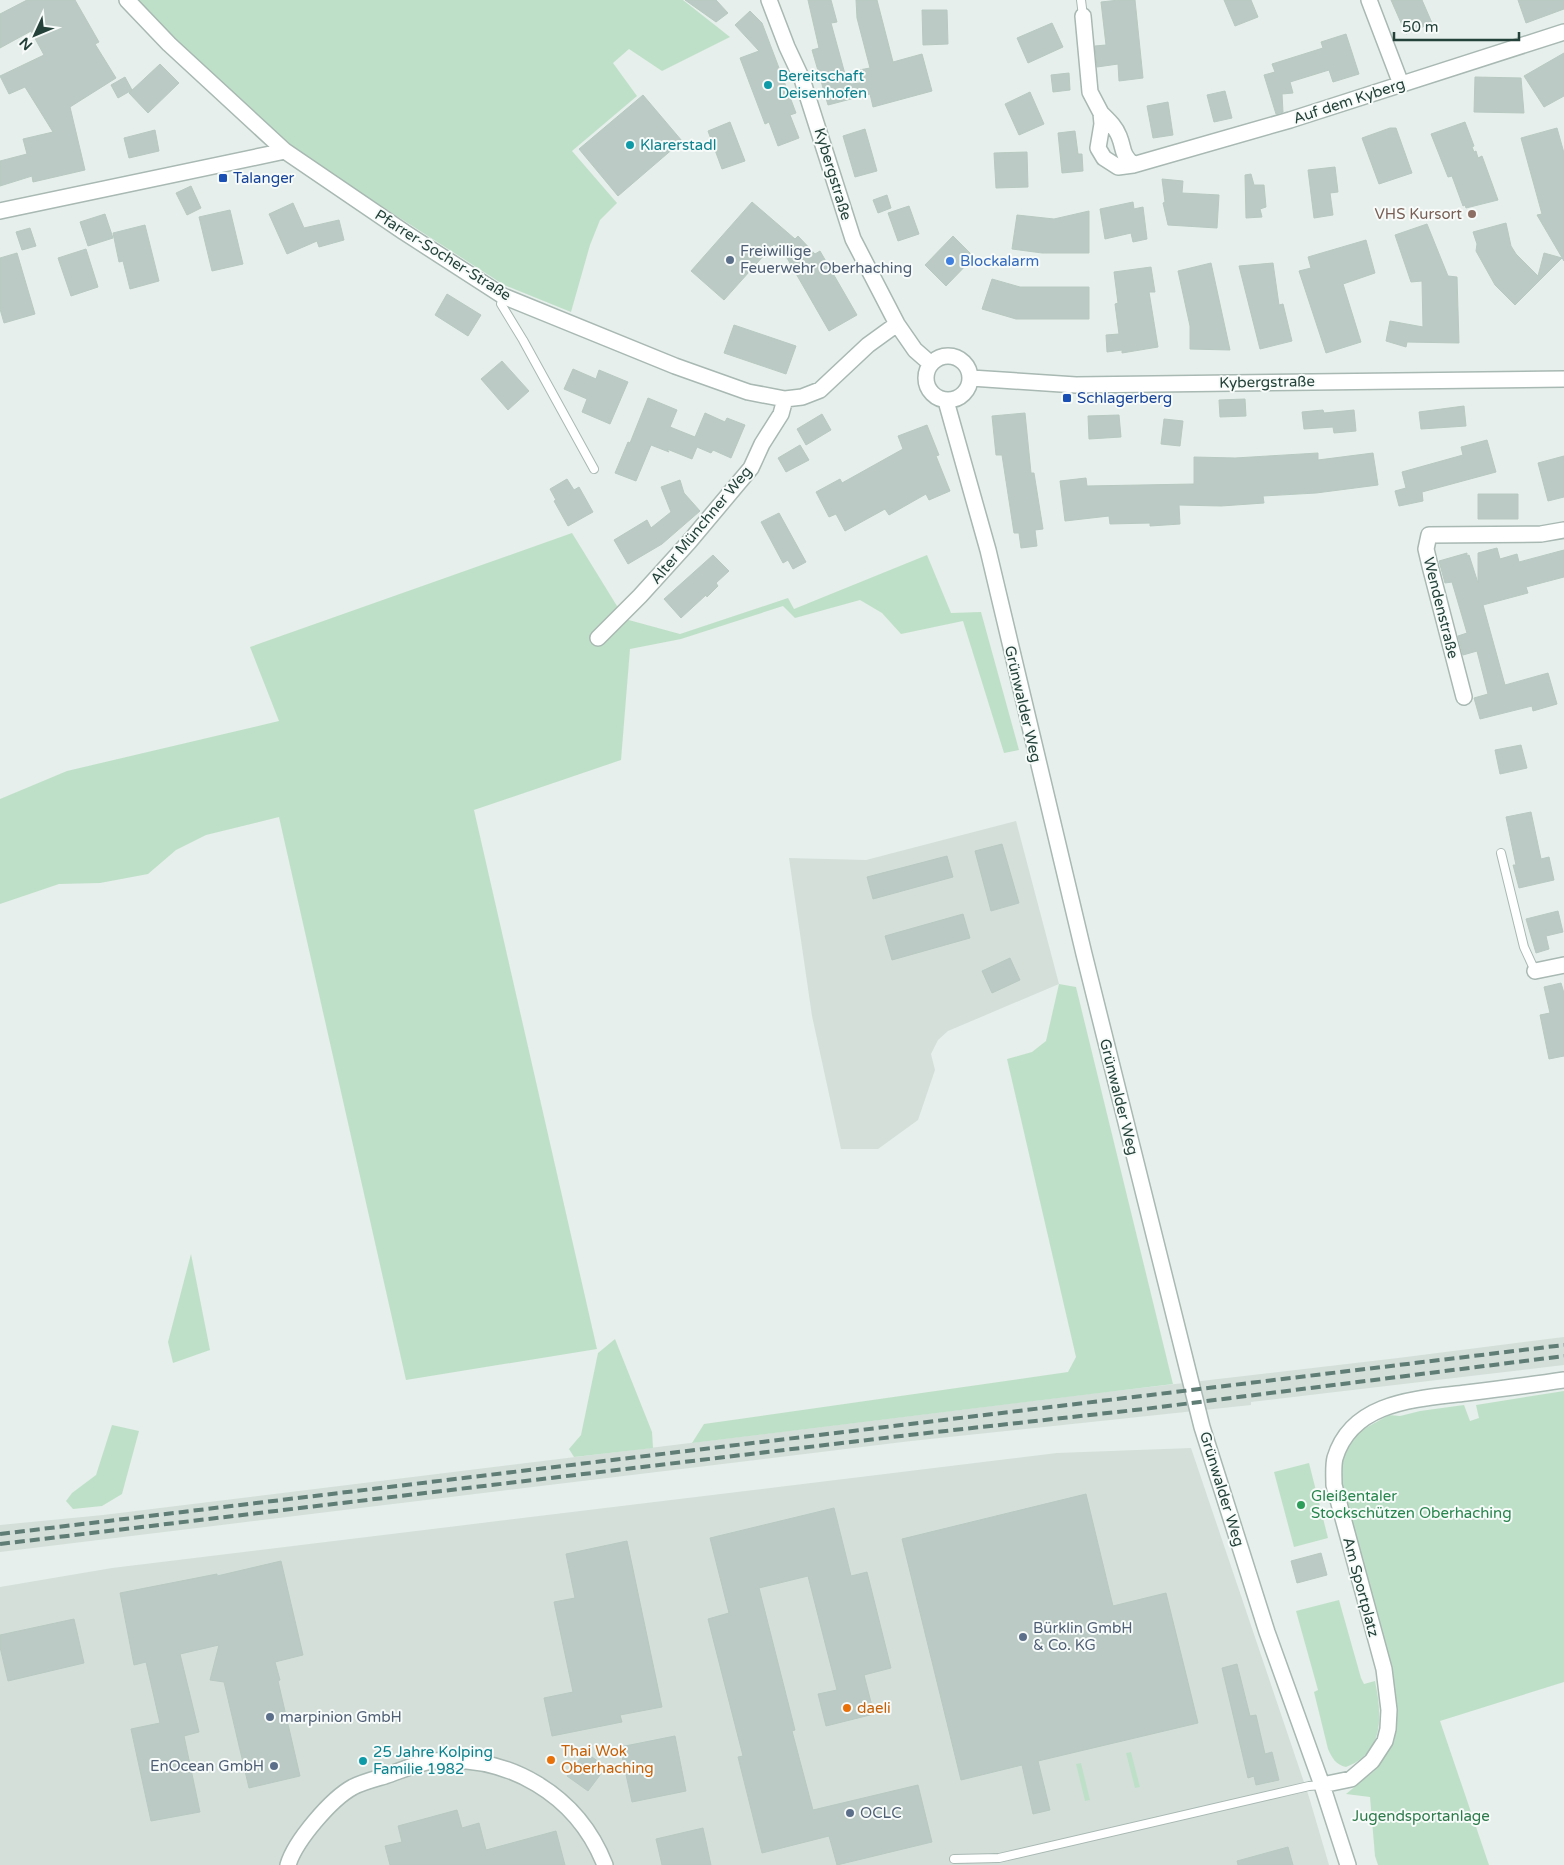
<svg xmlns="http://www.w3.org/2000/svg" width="1564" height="1865" viewBox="0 0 1564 1865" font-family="'Varela Round',sans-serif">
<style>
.built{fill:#d4dfda}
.green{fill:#bfe0c8}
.building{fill:#bbcac4;stroke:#b8c9c2}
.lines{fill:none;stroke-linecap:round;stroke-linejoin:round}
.service-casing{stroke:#a8b8b2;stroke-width:10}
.minor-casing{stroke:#a8b8b2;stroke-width:18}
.service{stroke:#fff;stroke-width:8}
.minor{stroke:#fff;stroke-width:15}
.rail{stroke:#5f7d75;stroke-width:4;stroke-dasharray:10 5;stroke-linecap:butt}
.culture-dot{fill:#0f9aa8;stroke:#f7fbf9;stroke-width:2}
.transit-dot{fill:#1a4fb4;stroke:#f7fbf9;stroke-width:2}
.education-dot{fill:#8d6e63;stroke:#f7fbf9;stroke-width:2}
.service-dot{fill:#5c6f8a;stroke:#f7fbf9;stroke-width:2}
.shop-dot{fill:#3f7fe0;stroke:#f7fbf9;stroke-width:2}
.leisure-dot{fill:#2e9e5b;stroke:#f7fbf9;stroke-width:2}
.food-dot{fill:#e8710a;stroke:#f7fbf9;stroke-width:2}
.labels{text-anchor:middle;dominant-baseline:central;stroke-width:4;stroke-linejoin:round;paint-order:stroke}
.culture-label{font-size:15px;fill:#0d838f;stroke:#f7fbf9;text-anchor:start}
.street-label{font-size:15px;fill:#24423a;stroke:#f7fbf9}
.transit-label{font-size:15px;fill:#164399;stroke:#f7fbf9;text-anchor:start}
.education-label{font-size:15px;fill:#785e54;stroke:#f7fbf9;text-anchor:end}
.service-label{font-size:15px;fill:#4e5e75;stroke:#f7fbf9;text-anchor:start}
.shop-label{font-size:15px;fill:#366cbe;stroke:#f7fbf9;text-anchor:start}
.leisure-label{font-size:15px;fill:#27864d;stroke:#f7fbf9;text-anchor:start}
.food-label{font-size:15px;fill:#c56008;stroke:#f7fbf9;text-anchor:start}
.park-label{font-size:15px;fill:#2d7a4b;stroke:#f7fbf9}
</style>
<rect width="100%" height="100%" fill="#e6efeb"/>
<path class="built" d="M 1016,821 L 1059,984 L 948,1031 L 938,1040 L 931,1054 L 935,1070 L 918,1120 L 878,1149 L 841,1149 L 812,1016 L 789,858 L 866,860 Z
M 1564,1337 L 1564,1365 L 1251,1402 L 1251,1405 L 911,1441 L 0,1552 L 0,1525 L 103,1515 L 1089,1394 L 1398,1358 Z
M 1191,1448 L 1309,1797 L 1329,1865 L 0,1865 L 0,1587 L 112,1568 L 1057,1453 Z"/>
<path class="green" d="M 135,0 L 683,0 L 730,37 L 662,71 L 629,49 L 613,63 L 637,96 L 572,151 L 617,203 L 600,220 L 590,245 L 571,312 L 504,285 L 288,146 L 163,30 Z
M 572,533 L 625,619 L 680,634 L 788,598 L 794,609 L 927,555 L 951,613 L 981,612 L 1019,750 L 1004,753 L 963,621 L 901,634 L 882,613 L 860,600 L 795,618 L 783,606 L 681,639 L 630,649 L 621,760 L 474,810 L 597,1349 L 406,1380 L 279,817 L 206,835 L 176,850 L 148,874 L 100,883 L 59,884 L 0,904 L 0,799 L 67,771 L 279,721 L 250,647 Z
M 1059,984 L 1076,987 L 1173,1384 L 692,1443 L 704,1424 L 1068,1372 L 1076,1357 L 1007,1059 L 1032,1052 L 1046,1041 Z
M 191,1254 L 210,1350 L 173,1363 L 168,1342 Z
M 615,1339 L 652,1432 L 653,1448 L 574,1457 L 569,1449 L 581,1435 L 598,1353 Z
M 1564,1391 L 1564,1682 L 1440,1721 L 1489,1865 L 1378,1865 L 1375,1856 L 1370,1797 L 1346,1794 L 1374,1771 L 1394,1742 L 1397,1726 L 1397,1708 L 1389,1666 L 1340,1484 L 1341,1462 L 1348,1444 L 1362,1430 L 1389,1415 L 1400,1416 L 1420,1411 L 1464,1405 L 1470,1421 L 1479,1418 L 1476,1405 Z
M 112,1425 L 139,1431 L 122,1494 L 102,1506 L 73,1509 L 66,1501 L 72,1493 L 96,1475 Z
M 1309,1463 L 1328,1538 L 1294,1547 L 1274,1472 Z
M 1339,1600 L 1361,1678 L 1364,1684 L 1375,1681 C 1382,1715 1385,1752 1346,1767 C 1336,1765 1332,1758 1328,1749 L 1314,1692 L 1318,1690 L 1296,1611 Z
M 1131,1752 L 1140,1787 L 1135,1788 L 1126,1753 Z
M 1081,1763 L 1090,1800 L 1085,1801 L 1076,1764 Z"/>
<path class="building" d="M 27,0 L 75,0 L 99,42 L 95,44 L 116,78 L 70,107 L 85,170 L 33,182 L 32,176 L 0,186 L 0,161 L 27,154 L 23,139 L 53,132 L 25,87 L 9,94 L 0,76 L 44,55 L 31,31 L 0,48 L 0,14 Z
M 685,0 L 716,0 L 728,13 L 716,22 Z
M 808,0 L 831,0 L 837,22 L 831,23 L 845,74 L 848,73 L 851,84 L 860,83 L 859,70 L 870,68 L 857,18 L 856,0 L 877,0 L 893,62 L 922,54 L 932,91 L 873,107 L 870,94 L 828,105 L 812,50 L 819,48 Z
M 1119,0 L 1135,0 L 1143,78 L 1119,81 L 1118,64 L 1097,67 L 1095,46 L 1106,45 L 1101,2 Z
M 1224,0 L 1251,0 L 1258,17 L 1235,26 Z
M 1391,0 L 1422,0 L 1432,23 L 1406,34 Z
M 1518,0 L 1564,0 L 1564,9 L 1526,23 Z
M 922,10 L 947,10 L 948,44 L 923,45 Z
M 750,11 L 762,23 L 796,113 L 790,115 L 799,138 L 778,146 L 769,122 L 765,124 L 740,58 L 759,51 L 735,25 Z
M 1052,23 L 1063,47 L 1028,63 L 1017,38 Z
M 1346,34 L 1359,74 L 1333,82 L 1329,70 L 1290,82 L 1293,93 L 1282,94 L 1283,112 L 1276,114 L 1264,75 L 1275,72 L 1272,64 L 1323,48 L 1321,42 Z
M 1564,53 L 1564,96 L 1544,107 L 1524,76 Z
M 160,64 L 179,83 L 148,113 L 129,93 Z
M 1069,73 L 1070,90 L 1053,92 L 1051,75 Z
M 125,77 L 132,90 L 118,98 L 111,85 Z
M 1475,77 L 1521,78 L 1524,113 L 1474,112 Z
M 1225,91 L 1232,118 L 1214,122 L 1207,95 Z
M 1030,92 L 1044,124 L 1019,135 L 1005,104 Z
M 643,95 L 682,141 L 618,196 L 579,149 Z
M 1168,102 L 1173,135 L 1153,138 L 1147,106 Z
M 730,122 L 745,161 L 722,169 L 708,131 Z
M 1465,122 L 1474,146 L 1472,147 L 1474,152 L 1476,151 L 1478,158 L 1482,156 L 1498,200 L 1466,208 L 1465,205 L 1463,206 L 1452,176 L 1448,177 L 1431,134 Z
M 1390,128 L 1396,128 L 1412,173 L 1379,184 L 1362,138 Z
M 1557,128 L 1564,153 L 1564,261 L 1537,215 L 1542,214 L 1521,138 Z
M 865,129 L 877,171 L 855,177 L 843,136 Z
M 155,130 L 159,151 L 129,158 L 124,138 Z
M 1075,131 L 1078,154 L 1082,154 L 1083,171 L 1062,173 L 1058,133 Z
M 1027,152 L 1028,187 L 996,188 L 994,153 Z
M 1335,167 L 1338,192 L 1330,193 L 1333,215 L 1314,218 L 1308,170 Z
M 1251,174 L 1254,185 L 1264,185 L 1266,207 L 1260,209 L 1262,217 L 1246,218 L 1245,175 Z
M 1162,179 L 1183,181 L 1182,193 L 1219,195 L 1217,228 L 1168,225 L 1163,203 L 1165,202 Z
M 191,186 L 201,208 L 187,215 L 176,193 Z
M 887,195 L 891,208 L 878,213 L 873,200 Z
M 752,202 L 795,239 L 798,236 L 815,254 L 820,251 L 857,315 L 829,331 L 787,258 L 774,244 L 724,300 L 691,271 Z
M 1133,202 L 1134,209 L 1143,207 L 1147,239 L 1133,242 L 1131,233 L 1105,239 L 1100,209 Z
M 293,203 L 304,228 L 339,220 L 344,240 L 319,247 L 317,241 L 287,254 L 269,214 Z
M 909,206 L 919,234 L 898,241 L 888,213 Z
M 230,210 L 243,264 L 212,271 L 199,217 Z
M 1089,211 L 1089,253 L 1042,253 L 1012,249 L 1017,215 L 1054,219 Z
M 105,214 L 113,238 L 88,246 L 80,222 Z
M 1506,223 L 1511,246 L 1516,254 L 1538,276 L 1544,253 L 1562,258 L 1515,305 L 1495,285 L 1476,251 L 1477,244 L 1473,232 Z
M 1427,224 L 1448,276 L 1457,277 L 1459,343 L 1407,342 L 1406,347 L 1386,341 L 1390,321 L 1423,327 L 1422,281 L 1411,282 L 1395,235 Z
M 145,225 L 159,281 L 130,289 L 123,261 L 119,262 L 113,233 Z
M 30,228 L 36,246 L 22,250 L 16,232 Z
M 953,236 L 974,257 L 946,286 L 925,265 Z
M 1366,240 L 1375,273 L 1343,284 L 1361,342 L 1326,353 L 1299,271 L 1311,268 L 1308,257 Z
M 86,249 L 98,287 L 71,296 L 58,258 Z
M 17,253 L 35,314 L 4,323 L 0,309 L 0,258 Z
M 1211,263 L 1230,350 L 1190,349 L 1190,326 L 1178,271 Z
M 1273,263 L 1279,305 L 1283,304 L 1292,341 L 1260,349 L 1239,266 Z
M 1151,267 L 1155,292 L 1149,292 L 1158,347 L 1122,353 L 1122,350 L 1107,352 L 1106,335 L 1119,334 L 1115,304 L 1118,303 L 1114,272 Z
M 992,279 L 1020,287 L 1089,287 L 1089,319 L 1016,319 L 982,309 Z
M 447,294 L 481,315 L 468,336 L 435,315 Z
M 734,325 L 796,346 L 786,374 L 724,353 Z
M 502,361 L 529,391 L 508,410 L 481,379 Z
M 573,369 L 596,379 L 599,370 L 628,382 L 610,424 L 582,412 L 587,399 L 564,389 Z
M 648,398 L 677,410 L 670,427 L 695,437 L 705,413 L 725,422 L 727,418 L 745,425 L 731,458 L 713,450 L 711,453 L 697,447 L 692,459 L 667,449 L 669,452 L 651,445 L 636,481 L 615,473 L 628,442 L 630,443 Z
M 1245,399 L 1246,416 L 1220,417 L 1219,400 Z
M 1464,406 L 1466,426 L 1421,429 L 1419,412 Z
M 1323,410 L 1324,413 L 1354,410 L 1356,431 L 1334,433 L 1333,427 L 1304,429 L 1302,412 Z
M 1025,413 L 1031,473 L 1034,473 L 1043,529 L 1035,530 L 1037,546 L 1021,548 L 1019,533 L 1014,533 L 1002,455 L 996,455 L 992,416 Z
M 822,414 L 831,430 L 806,445 L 797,429 Z
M 1119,415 L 1121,437 L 1089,439 L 1088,416 Z
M 1164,419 L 1183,421 L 1180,446 L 1161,444 Z
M 927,425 L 939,455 L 936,456 L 950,491 L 929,500 L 926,494 L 889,515 L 885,509 L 845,531 L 836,514 L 829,517 L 816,492 L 840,479 L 842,483 L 903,449 L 898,436 Z
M 1487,440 L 1496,472 L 1422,492 L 1423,501 L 1399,506 L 1395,491 L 1406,488 L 1402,472 L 1463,455 L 1461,447 Z
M 800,445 L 809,460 L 786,472 L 778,458 Z
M 1318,453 L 1318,460 L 1373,453 L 1378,485 L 1316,493 L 1263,496 L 1264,503 L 1221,506 L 1179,505 L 1180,524 L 1150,526 L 1150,523 L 1110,524 L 1109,516 L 1065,521 L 1060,481 L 1086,478 L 1087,486 L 1194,484 L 1194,457 L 1235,458 Z
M 1564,456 L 1564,497 L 1548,501 L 1538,463 Z
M 567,479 L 574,490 L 579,487 L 593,512 L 568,526 L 554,501 L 556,500 L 550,489 Z
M 680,480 L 684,493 L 700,511 L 662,544 L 628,564 L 614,540 L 647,520 L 651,528 L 671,512 L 661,487 Z
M 1478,494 L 1518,494 L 1518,519 L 1478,519 Z
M 779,513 L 806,562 L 793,569 L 788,560 L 783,563 L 761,522 Z
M 1497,548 L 1500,559 L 1517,554 L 1519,562 L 1564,550 L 1564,577 L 1526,587 L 1528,593 L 1483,605 L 1505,685 L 1548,673 L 1557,704 L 1533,711 L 1532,706 L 1480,719 L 1474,698 L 1488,694 L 1477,651 L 1463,655 L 1458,636 L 1467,633 L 1452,582 L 1445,583 L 1439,561 L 1467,553 L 1467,556 L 1469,555 L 1478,583 L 1478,553 Z
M 713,555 L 729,571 L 716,583 L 718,586 L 707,597 L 706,595 L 681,618 L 664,599 Z
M 1521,745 L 1527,768 L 1500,774 L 1495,750 Z
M 1531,812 L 1541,859 L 1549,857 L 1554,880 L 1519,888 L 1513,865 L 1516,865 L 1506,817 Z
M 1002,844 L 1019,903 L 991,911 L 975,851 Z
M 947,856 L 953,877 L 873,899 L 867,877 Z
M 1558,911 L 1563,932 L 1546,936 L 1549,949 L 1536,953 L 1526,919 Z
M 963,914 L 970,938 L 892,960 L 885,936 Z
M 1010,958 L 1020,980 L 992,993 L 982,971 Z
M 1561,983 L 1564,993 L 1564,1056 L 1549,1059 L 1540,1015 L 1550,1013 L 1544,987 Z
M 1086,1494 L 1113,1606 L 1166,1593 L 1198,1723 L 1038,1761 L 1050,1810 L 1033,1814 L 1022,1765 L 961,1780 L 902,1539 Z
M 834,1508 L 851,1576 L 867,1572 L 891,1668 L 864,1675 L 874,1714 L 826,1726 L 818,1694 L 837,1690 L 808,1576 L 759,1588 L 795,1730 L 792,1731 L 813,1810 L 918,1785 L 932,1842 L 837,1865 L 829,1836 L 762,1853 L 738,1757 L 743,1756 L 708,1619 L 729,1613 L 710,1538 Z
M 627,1541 L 662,1707 L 620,1715 L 622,1722 L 552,1736 L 544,1698 L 573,1692 L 554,1602 L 575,1598 L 566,1554 Z
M 1321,1553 L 1327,1575 L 1297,1583 L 1291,1561 Z
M 281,1561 L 303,1655 L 275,1662 L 280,1680 L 278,1681 L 300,1776 L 249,1788 L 224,1682 L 210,1680 L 219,1645 L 180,1654 L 199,1732 L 184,1736 L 200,1812 L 151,1821 L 131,1729 L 160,1723 L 146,1662 L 134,1665 L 120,1593 L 217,1574 L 217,1576 Z
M 74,1619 L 84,1663 L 8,1681 L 0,1647 L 0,1635 Z
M 1237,1664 L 1250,1716 L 1256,1715 L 1265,1754 L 1272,1752 L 1279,1780 L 1256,1785 L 1254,1776 L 1248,1778 L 1222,1668 Z
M 675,1736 L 686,1791 L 632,1802 L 620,1747 Z
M 585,1752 L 606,1767 L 588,1791 L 567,1776 Z
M 457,1810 L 462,1828 L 479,1823 L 486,1850 L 556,1831 L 565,1865 L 390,1865 L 385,1846 L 402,1842 L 398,1826 Z
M 703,1828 L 711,1865 L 662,1865 L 656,1839 Z
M 1288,1847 L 1293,1865 L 1238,1865 L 1237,1861 Z"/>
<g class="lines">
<defs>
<path id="service" d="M 1081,0 L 1083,16
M 503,296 L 501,304 L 523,340 L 594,469
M 1501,853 L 1524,947 L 1535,971
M 954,1859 L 999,1858 L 1309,1786 L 1322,1785"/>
<path id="minor" d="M 127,0 L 169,44 L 285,151 L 404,232 L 503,296 L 675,366 L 748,392 L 785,399 L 802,397 L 820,390 L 868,345 L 897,324
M 769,0 L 787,47 L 802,79 L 853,239 L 897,324 L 915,350 L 931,364
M 1369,0 L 1401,84
M 1083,16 L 1090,92 L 1101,113 L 1102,124 L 1098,148 L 1104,158 L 1118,167 L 1133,165 L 1290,120 L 1564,32
M 1101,113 C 1108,120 1115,126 1119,136 C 1125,151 1120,151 1133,165
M 0,211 L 285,151
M926 378a22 22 0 1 1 44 0a22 22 0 1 1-44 0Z
M 971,378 L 1076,385 L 1564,379
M 946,401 L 988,550 L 1084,954 L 1202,1427 L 1267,1632 L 1322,1785 L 1348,1865
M 598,638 L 640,596 L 689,542 L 751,468 L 762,444 L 781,414 L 785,399
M 1464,697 L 1430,566 L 1426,549 L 1429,535 L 1541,534 L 1564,530
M 1535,971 L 1564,965
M 1322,1785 L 1351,1779 L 1372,1761 L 1385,1741 L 1388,1729 L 1389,1710 L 1384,1669 L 1334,1485 C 1334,1476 1333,1466 1335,1458 C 1352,1401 1417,1399 1466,1393 C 1499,1389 1531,1385 1564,1380
M 288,1865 C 295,1841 331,1799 353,1787 C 363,1782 375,1779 385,1776 C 400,1771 417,1763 433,1761 C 508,1754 577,1794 605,1865"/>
</defs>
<use href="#service" class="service-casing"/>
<use href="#minor" class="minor-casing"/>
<use href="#service" class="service"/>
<use href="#minor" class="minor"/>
<path class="rail" d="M 0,1534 L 1564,1345
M 0,1544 L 909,1435 L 1144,1409 L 1564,1356"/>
</g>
<g class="culture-dot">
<circle cx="768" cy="85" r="5"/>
<circle cx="630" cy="145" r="5"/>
<circle cx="363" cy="1761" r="5"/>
</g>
<g class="transit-dot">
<rect x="218" y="173" width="10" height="10" rx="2.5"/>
<rect x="1062" y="393" width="10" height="10" rx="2.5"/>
</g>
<circle class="education-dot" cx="1472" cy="214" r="5"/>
<g class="service-dot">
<circle cx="730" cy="260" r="5"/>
<circle cx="1023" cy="1637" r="5"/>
<circle cx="270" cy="1717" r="5"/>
<circle cx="274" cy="1766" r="5"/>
<circle cx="850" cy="1813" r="5"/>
</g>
<circle class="shop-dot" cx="950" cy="261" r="5"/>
<circle class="leisure-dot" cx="1301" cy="1505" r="5"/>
<g class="food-dot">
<circle cx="847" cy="1708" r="5"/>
<circle cx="551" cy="1760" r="5"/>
</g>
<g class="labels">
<g class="culture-label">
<text x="778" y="76">Bereitschaft<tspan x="778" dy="17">Deisenhofen</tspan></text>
<text x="640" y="145">Klarerstadl</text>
<text x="373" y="1752">25 Jahre Kolping<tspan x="373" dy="17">Familie 1982</tspan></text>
</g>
<g class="street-label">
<text transform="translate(1349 101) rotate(-18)">Auf dem Kyberg</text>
<text transform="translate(833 174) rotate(73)">Kybergstraße</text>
<text transform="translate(443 255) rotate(32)">Pfarrer-Socher-Straße</text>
<text transform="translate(1267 382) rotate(-1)">Kybergstraße</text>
<text transform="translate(701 525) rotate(-50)">Alter Münchner Weg</text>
<text transform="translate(1441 608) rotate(76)">Wendenstraße</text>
<text transform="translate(1023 704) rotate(77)">Grünwalder Weg</text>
<text transform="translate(1119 1097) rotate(76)">Grünwalder Weg</text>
<text transform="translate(1222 1489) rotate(73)">Grünwalder Weg</text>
<text transform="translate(1361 1587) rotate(75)">Am Sportplatz</text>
</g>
<g class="transit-label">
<text x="233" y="178">Talanger</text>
<text x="1077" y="398">Schlagerberg</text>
</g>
<g class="education-label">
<text x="1462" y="214">VHS Kursort</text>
</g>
<g class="service-label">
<text x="740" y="251">Freiwillige<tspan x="740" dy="17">Feuerwehr Oberhaching</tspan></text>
<text x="1033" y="1628">Bürklin GmbH<tspan x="1033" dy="17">&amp; Co. KG</tspan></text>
<text x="280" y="1717">marpinion GmbH</text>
<text x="264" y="1766" text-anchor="end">EnOcean GmbH</text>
<text x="860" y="1813">OCLC</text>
</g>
<g class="shop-label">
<text x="960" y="261">Blockalarm</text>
</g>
<g class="leisure-label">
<text x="1311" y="1496">Gleißentaler<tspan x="1311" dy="17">Stockschützen Oberhaching</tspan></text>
</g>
<g class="food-label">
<text x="857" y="1708">daeli</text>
<text x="561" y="1751">Thai Wok<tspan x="561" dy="17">Oberhaching</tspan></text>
</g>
<g class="park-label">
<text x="1421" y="1816">Jugendsportanlage</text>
</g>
</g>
<g transform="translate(35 35) rotate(226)" stroke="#f7fbf9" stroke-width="4" paint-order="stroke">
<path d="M0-4L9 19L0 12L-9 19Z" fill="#24423a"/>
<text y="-8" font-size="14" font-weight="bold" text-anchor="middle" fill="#24423a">N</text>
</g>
<path d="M1394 32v8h125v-8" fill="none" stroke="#24423a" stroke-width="2.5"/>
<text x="1402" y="32" font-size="15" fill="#24423a" stroke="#f7fbf9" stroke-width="4" paint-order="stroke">50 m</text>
</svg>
